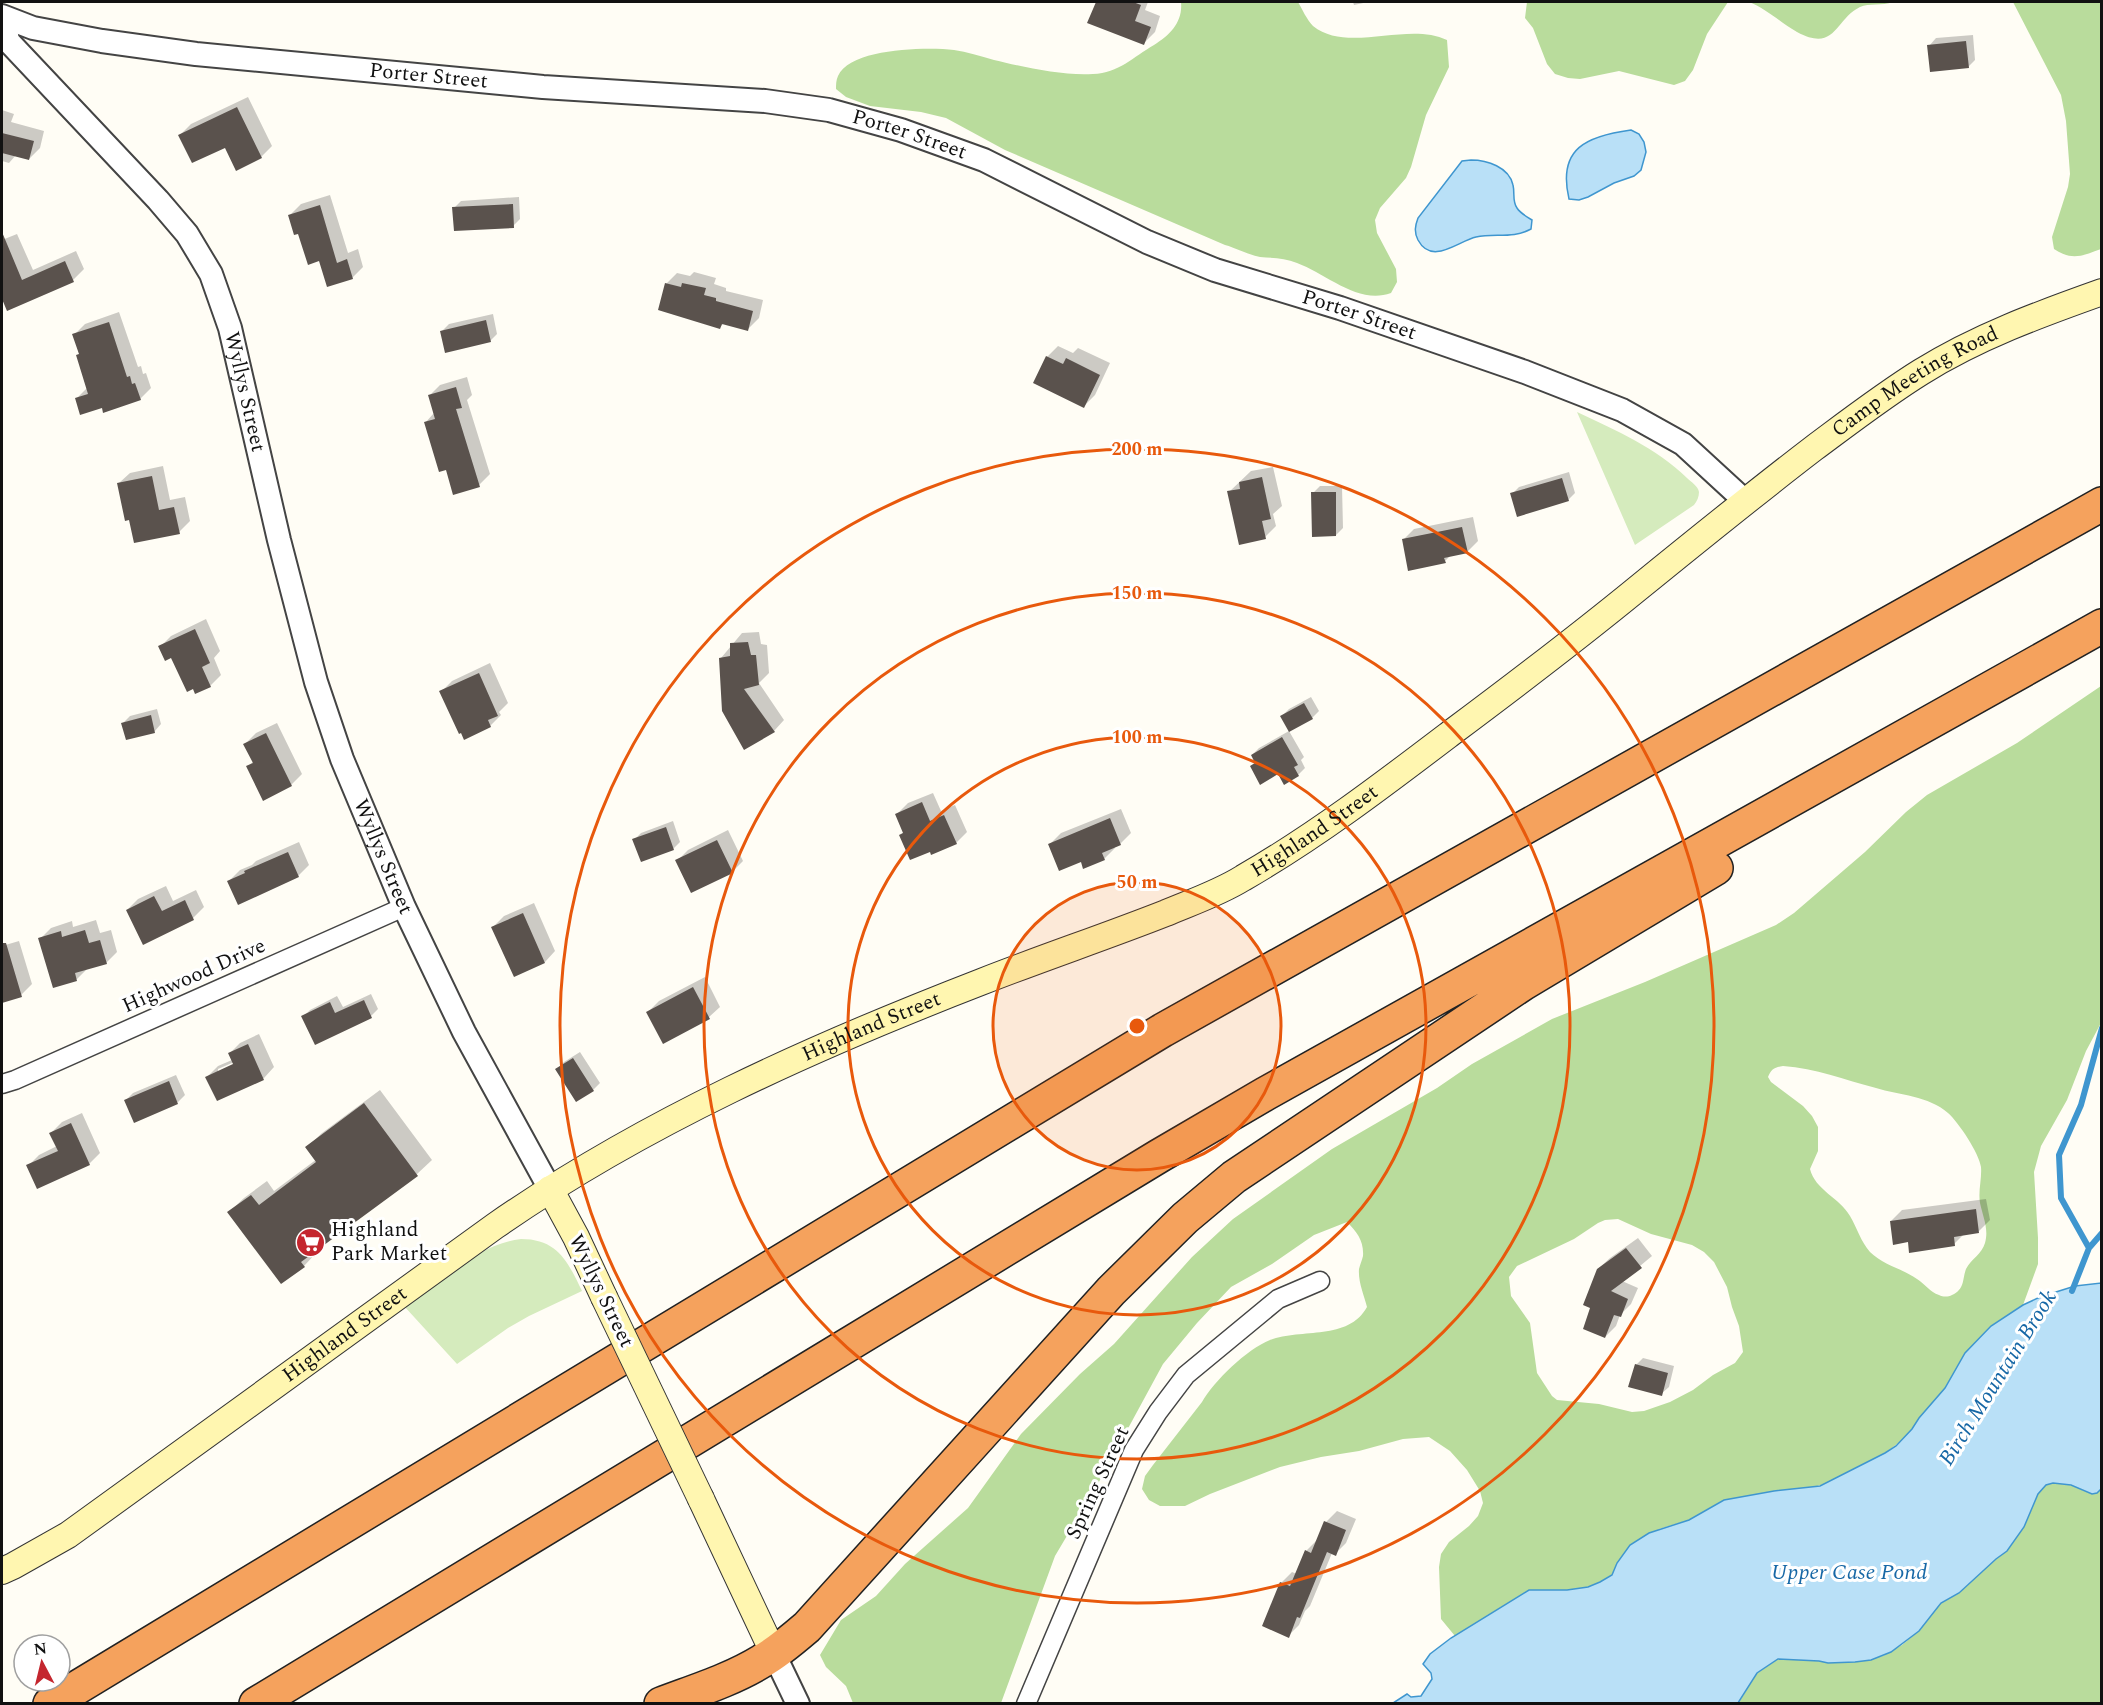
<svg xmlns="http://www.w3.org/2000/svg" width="2103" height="1705" viewBox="0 0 2103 1705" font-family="Spectral,serif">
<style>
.green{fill:#d5ebbd}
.forest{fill:#b9dc9c;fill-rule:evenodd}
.water{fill:#b9e0f7;stroke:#3f96cf;stroke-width:1.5}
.shadow{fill:#0003;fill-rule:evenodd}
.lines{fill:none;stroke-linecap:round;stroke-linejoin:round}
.stream{stroke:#3f96cf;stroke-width:6}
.building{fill:#5a524d}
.minor-casing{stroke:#444;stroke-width:21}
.tertiary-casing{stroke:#444;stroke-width:26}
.secondary-casing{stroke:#333;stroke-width:28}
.motorway-casing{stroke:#222;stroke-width:36}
.minor{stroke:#fff;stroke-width:18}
.tertiary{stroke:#fff;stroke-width:22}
.secondary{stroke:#fff6b0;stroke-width:26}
.motorway{stroke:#f5a25d;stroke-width:33}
.secondary-bridge-casing{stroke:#333;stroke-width:28;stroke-linecap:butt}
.secondary-bridge{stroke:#fff6b0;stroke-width:26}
.ring{fill:none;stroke:#e8590c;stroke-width:3}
.labels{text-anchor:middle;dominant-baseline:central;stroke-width:6;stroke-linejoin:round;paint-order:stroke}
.street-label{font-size:21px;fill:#111;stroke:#fff}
.poi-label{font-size:21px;fill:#111;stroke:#fff;text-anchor:start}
.water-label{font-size:22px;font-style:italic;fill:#1768a6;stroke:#fff}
.centre{fill:#e8590c;stroke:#fff;stroke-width:3}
.ring-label{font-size:18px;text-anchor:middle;font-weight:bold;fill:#e8590c;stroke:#fff;stroke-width:6;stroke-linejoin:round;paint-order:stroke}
</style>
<rect width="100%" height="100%" fill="#fffdf5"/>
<path class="green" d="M 1577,412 C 1617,431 1655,447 1687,478 C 1691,482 1698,486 1699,492 C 1699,497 1697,501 1694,505 L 1635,545 Z
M 521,1239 C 558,1239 568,1262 582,1291 L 529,1316 L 508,1328 L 457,1364 L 404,1306 C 438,1281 479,1244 521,1239 Z"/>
<path class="forest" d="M 1181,2 L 1298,2 C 1302,9 1307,20 1313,26 C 1348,54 1407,21 1447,40 L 1449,67 L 1426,115 L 1411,167 L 1406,178 L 1380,208 L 1375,220 L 1377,233 L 1396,269 L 1397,282 L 1391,293 C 1358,305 1327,274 1297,263 C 1285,258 1273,258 1260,257 C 1249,255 1236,248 1225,245 L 1005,150 L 946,118 L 921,112 L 870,106 L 846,97 L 836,89 C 836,85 836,80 838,76 C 851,48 926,47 954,50 C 967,52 980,56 994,60 C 1023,67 1063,76 1093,74 C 1119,73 1133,57 1154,45 C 1170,35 1183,22 1181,2 Z
M 1527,2 L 1728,2 L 1707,34 L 1693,70 L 1685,81 L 1674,85 L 1619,71 L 1580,79 L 1568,78 L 1555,74 L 1547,64 L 1533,28 L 1525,18 Z
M 1749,2 L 1893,2 C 1882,6 1869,3 1860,7 C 1835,19 1836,53 1797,32 C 1781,23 1767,9 1749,2 Z
M 2013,2 L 2101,2 L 2101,249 C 2082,256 2072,261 2054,249 L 2052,237 L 2068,187 L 2070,174 L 2066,121 L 2061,95 Z
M 2101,686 L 2101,1023 L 2086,1051 L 2067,1100 L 2041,1146 L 2034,1172 L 2038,1238 L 2038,1264 L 2023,1305 L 1991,1326 L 1965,1353 L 1945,1388 L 1905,1438 L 1885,1453 L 1829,1483 L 1809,1488 L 1774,1491 L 1724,1500 L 1689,1520 L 1659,1529 L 1617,1563 L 1612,1575 L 1600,1582 L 1588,1587 L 1567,1590 L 1529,1590 L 1455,1636 L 1441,1619 L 1439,1567 L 1441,1554 L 1449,1542 L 1469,1526 L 1478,1516 L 1483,1503 L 1480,1491 L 1467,1470 L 1450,1451 L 1429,1437 L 1403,1439 L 1359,1451 L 1321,1457 L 1280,1467 L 1210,1494 L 1185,1506 L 1160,1506 L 1149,1500 L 1142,1489 L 1145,1476 L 1153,1465 L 1202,1402 C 1214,1381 1247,1349 1270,1340 C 1302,1328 1348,1341 1367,1307 C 1364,1295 1358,1282 1359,1269 C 1360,1265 1362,1260 1363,1256 C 1364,1241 1357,1232 1347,1222 L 1314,1235 L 1272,1264 L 1231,1287 L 1197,1323 L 1163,1364 L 1100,1480 L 1055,1556 L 1001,1703 L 853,1703 L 846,1686 L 826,1667 L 820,1655 L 841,1620 L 876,1596 L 905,1564 L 968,1508 L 1021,1434 L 1080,1374 L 1114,1344 L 1192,1257 L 1233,1219 L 1332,1149 L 1437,1088 L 1472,1064 L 1552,1019 L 1645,982 L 1776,925 L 1794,913 L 1865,852 L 1906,812 L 1927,795 L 2017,743 ZM 1783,1066 C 1816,1068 1844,1080 1876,1088 C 1899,1095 1929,1096 1948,1113 C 1959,1123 1979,1153 1981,1167 C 1982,1179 1978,1191 1980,1203 C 1983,1217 1989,1229 1985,1243 C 1982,1254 1971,1259 1966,1269 C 1962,1280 1965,1289 1952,1295 C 1948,1297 1943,1297 1939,1295 C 1930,1292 1925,1284 1917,1279 C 1903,1269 1883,1265 1870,1252 C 1861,1242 1857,1228 1850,1216 C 1840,1198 1815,1190 1810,1169 L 1818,1151 L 1818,1127 L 1812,1116 L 1803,1106 L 1771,1082 L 1768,1077 C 1771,1069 1775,1067 1783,1066 ZM 1618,1219 L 1651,1234 L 1692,1245 L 1704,1252 L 1714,1262 L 1727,1287 L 1732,1307 L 1739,1326 L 1743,1352 L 1735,1363 L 1713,1375 L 1693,1390 L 1670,1402 L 1644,1411 L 1632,1412 L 1599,1404 L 1557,1400 L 1552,1396 L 1537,1373 L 1530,1323 L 1511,1296 L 1509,1277 L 1517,1266 L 1574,1239 L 1598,1223 L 1605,1220 Z
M 2053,1483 C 2060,1484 2067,1484 2073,1486 C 2084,1490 2092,1498 2101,1489 L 2101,1703 L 1738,1704 L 1757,1673 L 1778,1659 L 1820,1661 L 1828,1663 L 1883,1656 L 1902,1645 L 1919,1631 L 1941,1603 L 1959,1593 L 1996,1559 L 2007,1551 L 2024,1527 L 2038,1494 L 2046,1485 Z"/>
<path class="water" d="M 1631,130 L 1639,134 L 1644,142 L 1646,152 L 1641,170 L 1634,176 L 1614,183 L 1588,197 L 1579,200 L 1569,199 C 1557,148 1587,136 1631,130 Z
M 1471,160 C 1487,160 1509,167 1513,185 C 1515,193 1512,201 1517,208 C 1520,213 1527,217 1532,220 L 1531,229 C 1513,239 1495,233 1476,237 C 1458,241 1432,266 1418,240 C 1414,232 1415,226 1418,218 L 1462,161 Z
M 2101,1283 L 2101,1489 L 2097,1493 L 2092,1494 L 2071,1485 L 2053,1483 L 2046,1485 L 2038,1494 L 2024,1527 L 2007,1551 L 1996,1559 L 1959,1593 L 1941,1603 L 1919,1631 L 1891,1652 L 1871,1660 L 1855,1662 L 1828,1663 L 1819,1661 L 1778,1659 L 1757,1673 L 1738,1703 L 1393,1703 L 1407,1694 L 1411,1697 L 1421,1696 L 1432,1679 L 1431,1673 L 1423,1664 L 1430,1654 L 1451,1638 L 1529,1590 L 1567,1590 L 1588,1587 L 1600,1582 L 1612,1575 L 1617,1563 L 1630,1545 L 1649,1533 L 1689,1520 L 1724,1500 L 1774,1491 L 1820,1486 L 1885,1453 L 1896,1446 L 1912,1429 L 1919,1418 L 1945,1388 L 1965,1353 L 1991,1326 L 2023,1305 L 2040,1297 L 2075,1286 Z"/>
<path class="shadow" d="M 1097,2 L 1148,2 L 1145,10 L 1160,16 L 1155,32 L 1144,43 L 1089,22 Z
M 1353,2 L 1368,2 L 1354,5 Z
M 1973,35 L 1975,60 L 1968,67 L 1929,46 L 1936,38 Z
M 248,97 L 272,146 L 261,157 L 226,146 L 180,135 L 191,124 Z
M 2,110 L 14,114 L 11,122 L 44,131 L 40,148 L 29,159 L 16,155 L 9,163 L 2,161 Z
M 330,195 L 348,253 L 358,249 L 363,267 L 352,278 L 320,259 L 290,215 L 301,204 Z
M 519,197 L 520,219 L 513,226 L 454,208 L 461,201 Z
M 17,234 L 33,270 L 76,251 L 84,269 L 73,280 L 7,309 L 2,295 L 2,240 Z
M 694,272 L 716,278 L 714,284 L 726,288 L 726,291 L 763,300 L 759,318 L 748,329 L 724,323 L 720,327 L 666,284 L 677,273 L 690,276 Z
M 119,312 L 138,367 L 141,366 L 143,374 L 146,373 L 151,388 L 140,399 L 103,406 L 76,399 L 88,387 L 74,335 L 85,324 Z
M 493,314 L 497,334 L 490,341 L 442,331 L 449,324 Z
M 1058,346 L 1073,353 L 1078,348 L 1110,363 L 1095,395 L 1084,406 L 1047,357 Z
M 467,377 L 472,395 L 467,400 L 490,474 L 479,485 L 447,468 L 425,423 L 434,413 L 429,396 L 440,385 Z
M 163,466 L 170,500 L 185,497 L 190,521 L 179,532 L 130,518 L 119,483 L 130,473 Z
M 1273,467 L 1282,506 L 1273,514 L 1276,526 L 1265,537 L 1229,492 L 1251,471 Z
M 1569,472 L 1575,493 L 1568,500 L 1512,494 L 1519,487 Z
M 1320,486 L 1342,486 L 1343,528 L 1336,535 L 1313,493 Z
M 1473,517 L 1478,541 L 1467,552 L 1451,555 L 1445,561 L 1403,540 L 1414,529 Z
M 206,619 L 220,651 L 214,658 L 221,675 L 210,686 L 193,687 L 172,656 L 160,647 L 171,636 Z
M 759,632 L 761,644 L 767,645 L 769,673 L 759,683 L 784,720 L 774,731 L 721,658 L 742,633 Z
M 490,663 L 508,703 L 499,712 L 501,715 L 490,726 L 441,692 L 452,681 Z
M 1311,697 L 1319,711 L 1312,718 L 1282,716 L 1289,709 Z
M 157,709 L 161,724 L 154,732 L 123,723 L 130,716 Z
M 277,723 L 302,774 L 291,785 L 248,766 L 254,761 L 245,744 L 256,733 Z
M 1289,731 L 1304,757 L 1301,760 L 1305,768 L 1298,775 L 1251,766 L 1256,762 L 1252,755 L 1259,748 Z
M 933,793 L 941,811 L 955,805 L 967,832 L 956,843 L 931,850 L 901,835 L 904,832 L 897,814 L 908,803 Z
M 1121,809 L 1131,833 L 1120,844 L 1114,846 L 1115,848 L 1104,859 L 1082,860 L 1050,844 L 1061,833 Z
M 673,821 L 680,842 L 673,849 L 634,840 L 641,833 Z
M 728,830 L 743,861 L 732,872 L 677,861 L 688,850 Z
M 299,842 L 309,865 L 298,876 L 229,881 L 240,870 L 252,865 L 256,861 Z
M 166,886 L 173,901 L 196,890 L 204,907 L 193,918 L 143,943 L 127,910 L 138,899 Z
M 534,903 L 555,951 L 545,962 L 493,927 L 504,916 Z
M 96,920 L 100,933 L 111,930 L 117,952 L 106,963 L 88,968 L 77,979 L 54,986 L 40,939 L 51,928 L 72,921 L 73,927 Z
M 19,941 L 32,984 L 21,995 L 2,1001 L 2,946 Z
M 705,977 L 720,1007 L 709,1017 L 648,1012 L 659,1001 Z
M 371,994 L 378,1009 L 371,1016 L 316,1043 L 303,1017 L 310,1010 L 337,996 L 343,1007 Z
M 259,1034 L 274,1067 L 264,1078 L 217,1099 L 207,1077 L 218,1066 L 232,1060 L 229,1054 L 240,1043 ZM 239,1060 L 240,1063 L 218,1073 L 218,1069 Z
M 580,1052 L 600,1083 L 593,1090 L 576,1100 L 557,1069 L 564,1062 Z
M 176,1075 L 185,1095 L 178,1102 L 135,1121 L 126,1100 L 133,1093 Z
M 380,1090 L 432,1160 L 417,1174 L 317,1249 L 318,1251 L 304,1266 L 229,1212 L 244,1198 L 267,1181 L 274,1191 L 317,1159 L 307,1147 L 322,1133 Z
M 82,1113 L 100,1153 L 89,1164 L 28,1166 L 39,1155 L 57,1146 L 51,1133 L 62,1122 Z
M 1986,1199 L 1990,1220 L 1979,1231 L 1965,1233 L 1954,1244 L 1909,1241 L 1891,1221 L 1902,1210 Z
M 1638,1238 L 1652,1256 L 1622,1281 L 1638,1288 L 1631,1304 L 1620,1315 L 1616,1326 L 1605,1337 L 1592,1307 L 1598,1269 L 1610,1258 Z
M 1643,1358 L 1674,1366 L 1669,1387 L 1661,1394 L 1636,1365 Z
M 1337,1511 L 1356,1519 L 1346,1543 L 1335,1554 L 1332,1553 L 1310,1606 L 1305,1611 L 1299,1625 L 1288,1636 L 1281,1583 L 1292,1572 L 1297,1574 L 1306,1551 L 1317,1540 L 1326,1522 Z"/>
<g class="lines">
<path class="stream" d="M 2089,1248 L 2061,1198 L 2059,1155 L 2081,1105 L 2102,1028
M 2072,1291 L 2089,1248 L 2102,1233"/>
</g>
<path class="building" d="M 1096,2 L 1133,2 L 1141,5 L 1135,21 L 1151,27 L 1144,45 L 1087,23 Z
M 1966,41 L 1969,68 L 1930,72 L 1927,45 Z
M 237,107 L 262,158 L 236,171 L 225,148 L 192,163 L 178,135 Z
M 2,133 L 34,141 L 29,160 L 2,153 Z
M 513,204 L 514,228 L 454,231 L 452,207 Z
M 320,205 L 337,263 L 347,259 L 353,279 L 327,287 L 319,261 L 308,265 L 298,234 L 294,235 L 288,215 Z
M 2,232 L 22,280 L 65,261 L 74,282 L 7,311 L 2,299 Z
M 665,283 L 681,287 L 682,283 L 706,288 L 704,295 L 716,298 L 716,301 L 753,311 L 748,331 L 722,324 L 720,329 L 658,310 Z
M 486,320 L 491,342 L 445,353 L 440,331 Z
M 109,322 L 127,377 L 130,376 L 132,384 L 135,383 L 141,400 L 103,413 L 102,408 L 80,415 L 75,398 L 88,394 L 76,355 L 79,354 L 72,334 Z
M 1046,356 L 1063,364 L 1066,358 L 1100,375 L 1084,408 L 1033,383 Z
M 456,387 L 462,408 L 456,409 L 480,487 L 453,495 L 446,470 L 439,472 L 424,422 L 435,419 L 428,395 Z
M 152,476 L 159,510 L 174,507 L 180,534 L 134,543 L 129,520 L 125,521 L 117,483 Z
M 1262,477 L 1271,519 L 1262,521 L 1266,539 L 1239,545 L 1227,491 L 1240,489 L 1239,482 Z
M 1562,478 L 1569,501 L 1517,517 L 1510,493 Z
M 1311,492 L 1336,492 L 1336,536 L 1312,537 Z
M 1462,527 L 1468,553 L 1444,558 L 1446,563 L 1408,571 L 1402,539 Z
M 195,629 L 210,663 L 202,667 L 211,687 L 195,694 L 193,689 L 187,692 L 171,658 L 165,661 L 158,646 Z
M 748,642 L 751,655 L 756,655 L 759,685 L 744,689 L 775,732 L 744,750 L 722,711 L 719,658 L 730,656 L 730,643 Z
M 479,673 L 498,716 L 488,720 L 491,727 L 464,740 L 461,733 L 459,734 L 439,691 Z
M 1304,703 L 1313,719 L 1289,732 L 1280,716 Z
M 151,715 L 155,733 L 126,740 L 121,723 Z
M 266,733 L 292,786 L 263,801 L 246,766 L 253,763 L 243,744 Z
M 1282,737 L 1298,765 L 1294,767 L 1299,776 L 1284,785 L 1278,774 L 1260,785 L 1250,766 L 1255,763 L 1251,755 Z
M 922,802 L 930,821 L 944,815 L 957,844 L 931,855 L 930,852 L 910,860 L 899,835 L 903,833 L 895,814 Z
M 1110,818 L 1121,845 L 1102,853 L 1105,860 L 1083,869 L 1081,862 L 1059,871 L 1048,844 Z
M 666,827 L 674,850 L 641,862 L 632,839 Z
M 717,840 L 733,873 L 691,893 L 675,860 Z
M 288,852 L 299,877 L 238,905 L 227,881 L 245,873 L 244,871 Z
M 154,896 L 162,911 L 185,900 L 194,920 L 143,945 L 126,910 Z
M 523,913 L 545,963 L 514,977 L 491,927 Z
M 85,930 L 89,943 L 100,940 L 107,964 L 75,973 L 77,981 L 53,988 L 38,938 L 61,931 L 62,937 Z
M 2,943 L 6,943 L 22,997 L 2,1003 Z
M 693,987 L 710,1019 L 663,1044 L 646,1012 Z
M 364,1000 L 372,1018 L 315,1045 L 301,1016 L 330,1002 L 335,1013 Z
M 248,1044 L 264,1080 L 217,1101 L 205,1077 L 233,1064 L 228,1053 Z
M 573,1058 L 594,1091 L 576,1102 L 555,1069 Z
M 169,1081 L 178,1104 L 134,1123 L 124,1100 Z
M 364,1103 L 418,1176 L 301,1262 L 305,1267 L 281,1284 L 227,1212 L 251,1195 L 259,1205 L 316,1162 L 305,1147 Z
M 71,1123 L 90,1165 L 37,1189 L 26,1165 L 58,1151 L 49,1133 Z
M 1976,1209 L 1979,1233 L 1954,1237 L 1955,1246 L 1909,1253 L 1908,1242 L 1893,1245 L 1890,1221 Z
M 1626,1248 L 1642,1268 L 1611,1291 L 1628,1299 L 1621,1317 L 1614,1315 L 1605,1338 L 1583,1329 L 1590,1308 L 1583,1305 L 1597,1269 Z
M 1635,1364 L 1668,1373 L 1662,1396 L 1628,1387 Z
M 1324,1521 L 1346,1530 L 1336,1556 L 1327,1552 L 1300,1618 L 1297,1617 L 1289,1638 L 1262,1626 L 1280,1582 L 1290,1586 L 1305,1550 L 1311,1553 Z"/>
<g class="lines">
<defs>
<path id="minor" d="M 2,1084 L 15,1080 L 404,907
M 1026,1704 L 1134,1450 L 1158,1412 L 1186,1375 L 1278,1299 L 1320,1281"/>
<g id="tertiary">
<path id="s1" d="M 2,16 L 33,28 L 102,41 L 196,54 L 543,87 L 765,101 L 829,110 L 901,130 L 984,160 L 1147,242 L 1215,270 L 1340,308 L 1525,372 L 1622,410 L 1683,444 L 1745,501"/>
<path id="s2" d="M 4,18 L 8,41 L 158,200 L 187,234 L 211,274 L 230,328 L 279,540 L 316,682 L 342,759 L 404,907 L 464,1032 L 550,1189"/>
<path d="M 774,1654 L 798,1704"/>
</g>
<g id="secondary">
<path d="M 550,1189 L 576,1237 L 604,1297"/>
<path d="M 701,1499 L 774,1654"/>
<path id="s3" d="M 2,1571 L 13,1566 L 68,1535 L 495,1226 C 643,1123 813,1047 981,982 C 1042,958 1105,937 1166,913 C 1192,902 1219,893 1243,878 C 1316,836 1384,784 1451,733 C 1514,686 1577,638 1637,589 C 1696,541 1754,494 1814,448 C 1849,422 1884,395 1921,372 C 1977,337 2040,314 2102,292"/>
</g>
<path id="motorway" d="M 50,1704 L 1163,1030 L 2102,504
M 256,1704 L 1159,1156 L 1265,1094 L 2102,626
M 661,1704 C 695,1691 731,1680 762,1661 C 778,1652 793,1639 807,1627 L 1111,1291 L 1185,1218 L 1234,1177 L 1524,983 L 1716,868"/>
</defs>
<use href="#minor" class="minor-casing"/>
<use href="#tertiary" class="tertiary-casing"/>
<use href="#secondary" class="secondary-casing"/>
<use href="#motorway" class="motorway-casing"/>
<use href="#minor" class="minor"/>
<use href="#tertiary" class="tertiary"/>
<use href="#secondary" class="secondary"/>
<use href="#motorway" class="motorway"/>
<defs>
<path id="secondary-bridge" d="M 604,1297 L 701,1499"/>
</defs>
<use href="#secondary-bridge" class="secondary-bridge-casing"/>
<use href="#secondary-bridge" class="secondary-bridge"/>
</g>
<circle cx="1137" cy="1026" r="144" fill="#e8590c" fill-opacity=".12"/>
<g class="ring">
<circle cx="1137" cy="1026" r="144"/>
<circle cx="1137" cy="1026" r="289"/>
<circle cx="1137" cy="1026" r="433"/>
<circle cx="1137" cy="1026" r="577"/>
</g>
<defs>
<symbol id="supermarket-disc" viewBox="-11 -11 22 22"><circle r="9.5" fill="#c4262e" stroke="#fff"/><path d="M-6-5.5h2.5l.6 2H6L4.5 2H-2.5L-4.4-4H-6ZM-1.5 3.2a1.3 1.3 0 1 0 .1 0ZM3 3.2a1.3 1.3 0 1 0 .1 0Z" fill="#fff"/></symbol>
</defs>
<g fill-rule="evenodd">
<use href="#supermarket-disc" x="294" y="1226" width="33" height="33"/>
</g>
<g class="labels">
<g class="street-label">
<text stroke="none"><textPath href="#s1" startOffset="432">Porter Street</textPath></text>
<text stroke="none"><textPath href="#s1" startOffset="918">Porter Street</textPath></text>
<text stroke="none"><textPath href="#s1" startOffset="1404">Porter Street</textPath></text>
<text stroke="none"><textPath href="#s3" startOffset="2266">Camp Meeting Road</textPath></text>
<text stroke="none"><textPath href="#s2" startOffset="456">Wyllys Street</textPath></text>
<text stroke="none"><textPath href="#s3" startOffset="1515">Highland Street</textPath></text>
<text stroke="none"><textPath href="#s2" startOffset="942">Wyllys Street</textPath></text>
<text transform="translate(194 976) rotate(-24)">Highwood Drive</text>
<text stroke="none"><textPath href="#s3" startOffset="1029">Highland Street</textPath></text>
<text transform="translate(601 1291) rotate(64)">Wyllys Street</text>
<text stroke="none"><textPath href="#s3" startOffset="417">Highland Street</textPath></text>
<text transform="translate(1098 1483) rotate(-65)">Spring Street</text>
</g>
<g class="poi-label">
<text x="331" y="1230">Highland<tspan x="331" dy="24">Park Market</tspan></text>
</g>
<g class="water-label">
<text transform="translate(1998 1378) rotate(-58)">Birch Mountain Brook</text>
<text x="1849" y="1572">Upper Case Pond</text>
</g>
</g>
<circle cx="1137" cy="1026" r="9" class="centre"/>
<g class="ring-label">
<text x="1137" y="455">200 m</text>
<text x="1137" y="599">150 m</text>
<text x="1137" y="743">100 m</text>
<text x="1137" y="888">50 m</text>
</g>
<rect width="2103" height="1705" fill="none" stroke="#111111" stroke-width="6"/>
<g transform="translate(42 1663) rotate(353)"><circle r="28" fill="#ffffff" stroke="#a0a0a0" stroke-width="1.5"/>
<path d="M0-4.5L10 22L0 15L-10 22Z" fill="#c4262e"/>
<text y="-9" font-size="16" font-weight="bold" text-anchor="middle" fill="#111111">N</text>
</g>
</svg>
